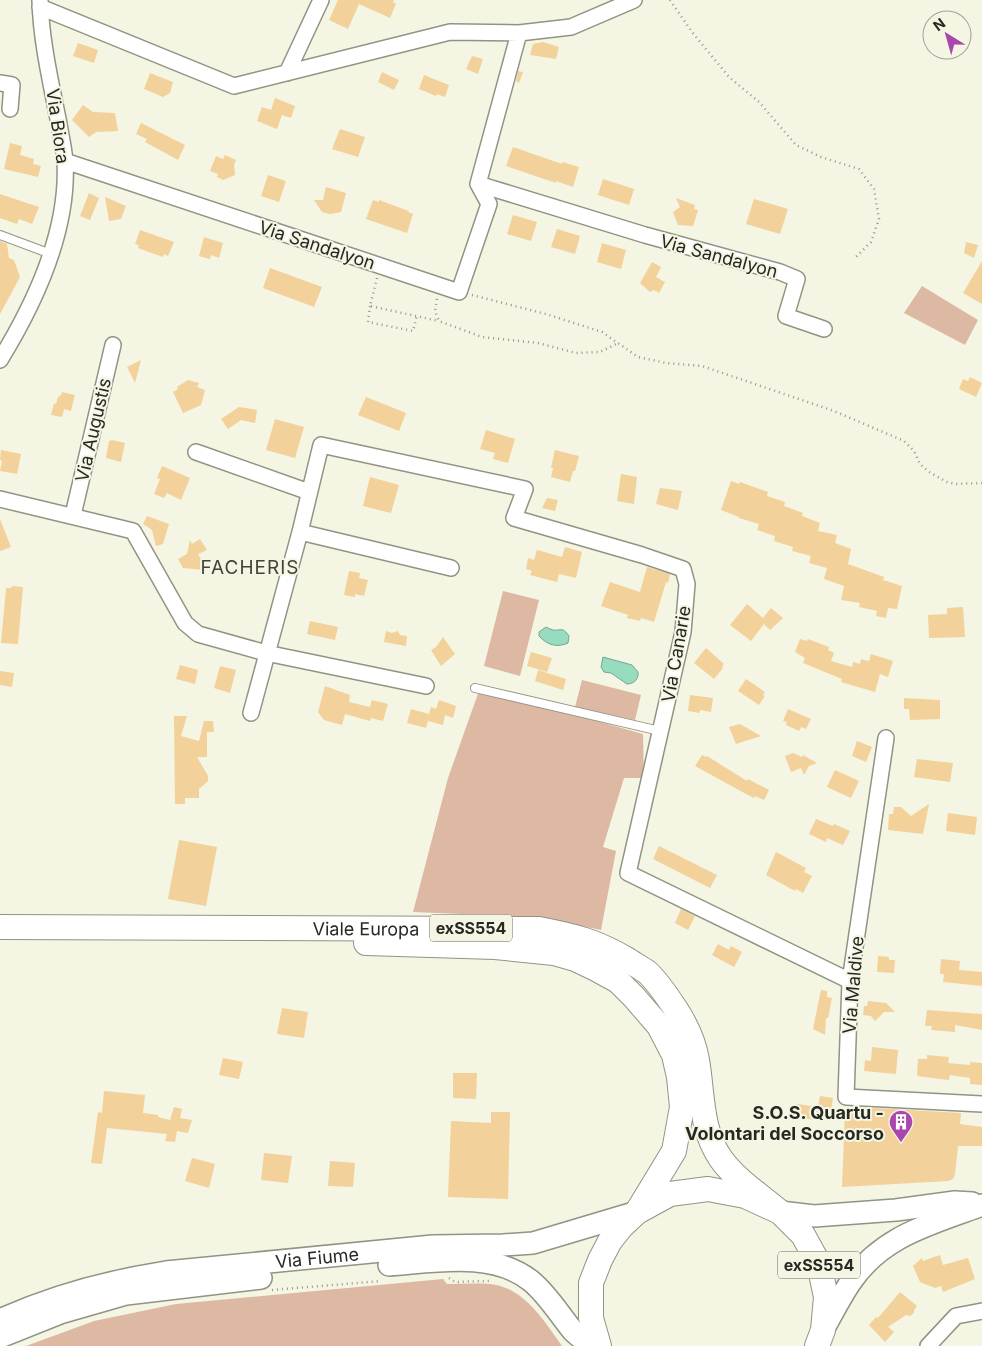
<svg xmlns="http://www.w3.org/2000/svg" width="982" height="1346" viewBox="0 0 982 1346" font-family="Inter,sans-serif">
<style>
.green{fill:#ddb9a4}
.water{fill:#98dcbf;stroke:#76a690}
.building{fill:#f2d19a}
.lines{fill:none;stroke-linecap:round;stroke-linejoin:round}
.lane-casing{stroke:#929383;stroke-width:10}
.street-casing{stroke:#929383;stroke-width:18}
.secondary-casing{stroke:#929383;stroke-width:24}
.primary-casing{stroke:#929383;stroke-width:26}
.path{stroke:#96978a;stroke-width:2.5;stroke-dasharray:1 4;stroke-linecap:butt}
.lane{stroke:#fff;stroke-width:8}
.street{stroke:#fff;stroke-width:15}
.secondary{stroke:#fff;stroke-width:21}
.primary{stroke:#fff;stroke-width:24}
.labels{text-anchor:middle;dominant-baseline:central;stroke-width:4;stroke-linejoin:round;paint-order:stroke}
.shield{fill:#f5f5e4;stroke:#65665c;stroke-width:1}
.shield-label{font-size:16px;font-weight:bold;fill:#272821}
.street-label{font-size:18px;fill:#272821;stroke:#f5f5e4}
.poi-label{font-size:18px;font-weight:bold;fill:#272821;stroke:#f5f5e4;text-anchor:end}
.neighbourhood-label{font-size:19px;letter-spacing:1px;fill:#434436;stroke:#f5f5e4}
</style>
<rect width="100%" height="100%" fill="#f5f5e4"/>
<path class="green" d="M 922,286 L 978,320 L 965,345 L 904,313 Z
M 503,591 L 539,600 L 520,676 L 484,666 Z
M 582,680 L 641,695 L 635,720 L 575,707 Z
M 480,688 L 643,734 L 644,778 L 624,778 L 603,847 L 616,851 L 601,930 L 538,917 L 413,912 L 448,778 Z
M 443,1279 L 447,1284 C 461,1284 476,1283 490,1284 C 524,1287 544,1321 562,1346 L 26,1346 L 94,1321 L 176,1304 Z"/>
<path class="water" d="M 546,627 C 548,628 550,629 553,630 C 561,631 562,626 569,636 L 568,643 C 557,648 547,645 539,636 L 539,632 Z
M 603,657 L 632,665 L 638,672 C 639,679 634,684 627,684 L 611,673 L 604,672 L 601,667 Z"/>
<path class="building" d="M 338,0 L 394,0 L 393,2 L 396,4 L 390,18 L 359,4 L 348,29 L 329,20 Z
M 543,42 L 559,47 L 556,59 L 530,55 L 533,44 Z
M 78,43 L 98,50 L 94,63 L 73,56 Z
M 472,56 L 483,59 L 478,74 L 466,69 Z
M 518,71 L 523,72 L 519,83 L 516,81 Z
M 382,72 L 399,80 L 394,90 L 378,82 Z
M 150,73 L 173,82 L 170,93 L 163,97 L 144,89 Z
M 424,75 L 449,85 L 445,97 L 437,94 L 436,96 L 419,89 Z
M 275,98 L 295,106 L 291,118 L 282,115 L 277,129 L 257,121 L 262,107 L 271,110 Z
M 83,105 L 93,112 L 115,113 L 118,131 L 96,132 L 89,137 L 72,120 Z
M 141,123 L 185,145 L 178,160 L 145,142 L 147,139 L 136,134 Z
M 340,129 L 365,137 L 358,157 L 332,149 Z
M 10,143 L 22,146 L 20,155 L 34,159 L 33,164 L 41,166 L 38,177 L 4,169 Z
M 513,147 L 562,164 L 562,162 L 579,167 L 573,187 L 556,181 L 556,183 L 506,166 Z
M 225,155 L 236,160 L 234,165 L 235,175 L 223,180 L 217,177 L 218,174 L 210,171 L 216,156 L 223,159 Z
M 268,175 L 286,181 L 279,202 L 261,196 Z
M 603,179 L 634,189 L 629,205 L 598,195 Z
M 326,187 L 346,193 L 341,212 L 330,214 L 322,212 L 314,200 L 323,200 Z
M 89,193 L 99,198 L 90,220 L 80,216 Z
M 0,194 L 39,207 L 32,224 L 19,219 L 17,224 L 0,218 Z
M 105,197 L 126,206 L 121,219 L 109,221 Z
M 676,198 L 695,205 L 694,209 L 698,210 L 693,226 L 678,225 L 673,212 L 680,207 Z
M 754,199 L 788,209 L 780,234 L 746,224 Z
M 373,200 L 379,202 L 379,200 L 398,207 L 409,211 L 408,212 L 413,214 L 407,233 L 366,219 Z
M 513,215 L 537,222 L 531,241 L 507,234 Z
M 557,229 L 580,236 L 575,254 L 551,247 Z
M 140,230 L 174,242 L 168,256 L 164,254 L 163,257 L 138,248 L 139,245 L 135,244 Z
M 204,237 L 223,243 L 219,258 L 211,255 L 210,259 L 199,256 Z
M 0,241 L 7,244 L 9,258 L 14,260 L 20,277 L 0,314 Z
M 966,242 L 978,245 L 974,258 L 964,253 Z
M 602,243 L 626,250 L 621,269 L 597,262 Z
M 982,261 L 982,304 L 963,293 Z
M 652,262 L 661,267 L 656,277 L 665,282 L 659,293 L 654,290 L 650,292 L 640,283 Z
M 270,268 L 322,287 L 314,307 L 263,288 Z
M 141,360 L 135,383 L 127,367 Z
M 970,377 L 982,383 L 976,397 L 959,389 L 963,379 L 968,381 Z
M 188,380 L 199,383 L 197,387 L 205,390 L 201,405 L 183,413 L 173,392 L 178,389 L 177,387 Z
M 62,392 L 75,395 L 71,411 L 64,409 L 62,417 L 51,415 L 54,403 L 56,404 L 58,397 L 61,395 Z
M 366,397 L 406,413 L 399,431 L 358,415 Z
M 239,407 L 257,410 L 255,423 L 241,420 L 228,429 L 221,419 Z
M 275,419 L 304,427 L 295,458 L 266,450 Z
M 486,430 L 515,439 L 508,463 L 493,459 L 495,453 L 480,449 Z
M 112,440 L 125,443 L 121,462 L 106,458 L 109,441 Z
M 1,450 L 21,454 L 17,474 L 0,471 L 2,461 L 0,460 Z
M 555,450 L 579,456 L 575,471 L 573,471 L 570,482 L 551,477 L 553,468 L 551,468 Z
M 162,466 L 190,478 L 181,500 L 167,493 L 164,498 L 154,494 L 160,479 L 157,478 Z
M 621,474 L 637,477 L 634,504 L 617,501 Z
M 370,477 L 399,485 L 391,513 L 363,506 Z
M 731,481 L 739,484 L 740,482 L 768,492 L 767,496 L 785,502 L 784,506 L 803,513 L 802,516 L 820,523 L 818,531 L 837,535 L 835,543 L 851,549 L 848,564 L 884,577 L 883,580 L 902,586 L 897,609 L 888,608 L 886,618 L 876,616 L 877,611 L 859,607 L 860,603 L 841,600 L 844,586 L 824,579 L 827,568 L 809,563 L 811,556 L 792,551 L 793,547 L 774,541 L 775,536 L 757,530 L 759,524 L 739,518 L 739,517 L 721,510 Z
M 660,488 L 682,491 L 678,510 L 656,504 Z
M 547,498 L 558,500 L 555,511 L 542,508 Z
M 147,516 L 169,524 L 163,544 L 156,546 L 152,530 L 143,524 Z
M 0,519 L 11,547 L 0,551 Z
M 200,539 L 207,550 L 198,554 L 202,561 L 200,563 L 205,570 L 183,568 L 178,559 L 187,554 L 190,540 L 192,544 Z
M 565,547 L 582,552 L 576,578 L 559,574 L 557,582 L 530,575 L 532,571 L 526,569 L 528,558 L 534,560 L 537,550 L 562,557 Z
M 647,567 L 670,574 L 668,583 L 666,582 L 654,622 L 641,618 L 640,621 L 627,618 L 628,615 L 601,606 L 610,582 L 640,592 Z
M 349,571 L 360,573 L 359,578 L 368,580 L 364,596 L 355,594 L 355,597 L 344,595 Z
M 12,586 L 23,587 L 18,644 L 1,643 L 6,588 L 11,588 Z
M 747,604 L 763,618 L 771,608 L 783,618 L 770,630 L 764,624 L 751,641 L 730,625 Z
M 963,607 L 965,637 L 929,638 L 928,615 L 947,614 L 947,608 Z
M 310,621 L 338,627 L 335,640 L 307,634 Z
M 386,631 L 392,633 L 398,631 L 400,635 L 407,636 L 406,646 L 384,642 Z
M 443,637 L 455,654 L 441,666 L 431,650 L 436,647 Z
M 800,639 L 807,641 L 808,639 L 829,647 L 828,650 L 834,653 L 831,661 L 852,667 L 853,662 L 860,664 L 861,659 L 869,661 L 871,654 L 893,661 L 888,677 L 880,674 L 875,692 L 841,682 L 842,679 L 803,663 L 805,658 L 795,652 Z
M 706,648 L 724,664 L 722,667 L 723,668 L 714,679 L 694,663 Z
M 531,652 L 552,658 L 547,672 L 527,666 Z
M 180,665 L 198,670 L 195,684 L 176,679 Z
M 220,666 L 236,670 L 230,693 L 214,688 Z
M 538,670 L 566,679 L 563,690 L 535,681 Z
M 0,671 L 14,673 L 12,687 L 0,685 Z
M 746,679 L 765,692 L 763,695 L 765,696 L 759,705 L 738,691 Z
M 325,686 L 350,695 L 349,702 L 370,707 L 372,700 L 388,704 L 383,721 L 371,718 L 370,721 L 345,714 L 342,725 L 324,720 L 318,712 Z
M 690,695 L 713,698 L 711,712 L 700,710 L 700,713 L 688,711 Z
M 904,698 L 940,700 L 940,719 L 910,720 L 909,709 L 904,709 Z
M 439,700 L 456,706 L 453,718 L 445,715 L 443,725 L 428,721 L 426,728 L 407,723 L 411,709 L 429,714 L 431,707 L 436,709 Z
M 788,709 L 811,719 L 806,729 L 801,727 L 799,731 L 786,725 L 787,722 L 783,721 Z
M 174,716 L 187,716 L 181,736 L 199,741 L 204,721 L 213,721 L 214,732 L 207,732 L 207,757 L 197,757 L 208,776 L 208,781 L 199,789 L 199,798 L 185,798 L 185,804 L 175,804 Z
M 740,724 L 761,736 L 736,744 L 729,727 Z
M 857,741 L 872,747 L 866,762 L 852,756 Z
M 793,753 L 802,757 L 803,755 L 817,763 L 809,766 L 804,775 L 801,768 L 791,772 L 785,756 Z
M 702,755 L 706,757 L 707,756 L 747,781 L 748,779 L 769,790 L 764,800 L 755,796 L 754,798 L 748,795 L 695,766 Z
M 917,759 L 953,763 L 950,782 L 914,777 Z
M 835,770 L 859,781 L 851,798 L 827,787 Z
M 929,804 L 923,834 L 888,830 L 889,814 L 893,814 L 894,807 L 901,807 L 911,816 Z
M 948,813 L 977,817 L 975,835 L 946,831 Z
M 816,819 L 833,826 L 834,824 L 850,831 L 843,845 L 827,838 L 826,842 L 809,834 Z
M 179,840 L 217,847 L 206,906 L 168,899 Z
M 659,846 L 717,875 L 710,888 L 653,859 Z
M 776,852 L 806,868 L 804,872 L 812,876 L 803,893 L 796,889 L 795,891 L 766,875 Z
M 681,909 L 695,916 L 688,930 L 675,923 Z
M 718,944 L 729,950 L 731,946 L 742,952 L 734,967 L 712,955 Z
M 878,956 L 889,957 L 889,960 L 895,960 L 894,973 L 877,972 Z
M 941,959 L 960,961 L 959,970 L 982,972 L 982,986 L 943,982 L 944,974 L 940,974 Z
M 821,990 L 827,991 L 827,997 L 832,998 L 828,1018 L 826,1018 L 825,1035 L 813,1029 Z
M 868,1001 L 886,1003 L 895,1012 L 884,1012 L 875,1021 L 871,1016 L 863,1015 L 864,1006 L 867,1006 Z
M 282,1008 L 308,1012 L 304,1038 L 277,1034 Z
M 927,1010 L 982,1014 L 982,1030 L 955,1025 L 955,1032 L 931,1030 L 932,1026 L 925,1026 Z
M 872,1047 L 898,1050 L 896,1074 L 864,1071 L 865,1060 L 871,1061 Z
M 927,1055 L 949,1057 L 948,1063 L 970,1065 L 970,1062 L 982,1063 L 982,1085 L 970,1084 L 970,1078 L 950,1075 L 949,1080 L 917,1076 L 918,1059 L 927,1059 Z
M 223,1058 L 243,1062 L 239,1079 L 219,1075 Z
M 453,1073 L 477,1073 L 476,1099 L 453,1098 Z
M 104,1091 L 145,1095 L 143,1113 L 158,1115 L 158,1117 L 170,1120 L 174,1107 L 182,1109 L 180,1118 L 192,1120 L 188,1133 L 177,1131 L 175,1142 L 165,1141 L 167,1134 L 107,1128 L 102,1164 L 91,1163 L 98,1112 L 102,1113 Z
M 820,1096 L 833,1098 L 831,1110 L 818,1107 Z
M 798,1104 L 818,1107 L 816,1120 L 795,1117 Z
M 857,1107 L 961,1113 L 960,1124 L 982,1127 L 982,1146 L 958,1146 L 955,1174 L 953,1179 L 948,1181 L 842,1187 L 845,1110 L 858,1110 Z
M 491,1112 L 510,1112 L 508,1199 L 448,1197 L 451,1121 L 491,1123 Z
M 264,1153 L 292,1156 L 288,1183 L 261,1180 Z
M 192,1158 L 215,1164 L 209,1188 L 185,1181 Z
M 330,1161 L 355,1163 L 353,1187 L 328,1186 Z
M 940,1255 L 943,1265 L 968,1258 L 975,1279 L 943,1292 L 941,1286 L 935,1288 L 920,1282 L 913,1266 L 922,1258 L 923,1261 Z
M 900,1292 L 917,1306 L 914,1310 L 914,1313 L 910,1316 L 906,1315 L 888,1327 L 894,1332 L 885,1342 L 869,1325 L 876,1317 L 878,1318 Z"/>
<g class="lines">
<defs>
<path id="lane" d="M 0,235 L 51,254
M 475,688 L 660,731"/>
<path id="street" d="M 40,7 L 234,86 L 450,32 L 519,33 L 571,27 L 634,0
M 287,73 L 321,0
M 0,83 L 12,85 L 10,109
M 65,161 L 459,292 L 489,204 L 478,184 L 519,33
M 478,184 L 645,235 L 780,272 L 797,279 L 786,316 L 824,329
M 0,360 C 35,303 69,229 65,161 C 64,149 61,136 59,124 C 51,83 41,41 40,0
M 196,452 L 309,492
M 0,499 L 133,531 L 185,623 L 198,634 L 266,653 L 426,686
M 73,515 L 113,345
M 300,532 L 451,568
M 251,713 L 300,532 L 321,445 L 525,489 L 514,518 L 642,555 L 683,569 L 687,584 L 683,632 L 628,873 L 850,981
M 886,738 L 850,981 L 846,1097 L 982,1104
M 928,1346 L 956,1316 L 982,1311"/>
<g id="secondary">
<path d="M 780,1212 L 814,1216 L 896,1210 L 955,1202 L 972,1203"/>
<path d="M 389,1265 C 434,1262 492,1250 531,1281 C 548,1295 559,1314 573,1331 C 578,1336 585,1341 591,1346"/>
<path id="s1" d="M 0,1320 C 53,1296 109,1281 166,1272 L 433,1246 L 503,1245 L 533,1243 L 637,1212"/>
<path d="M 823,1330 C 832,1314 840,1298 850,1283 C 882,1235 932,1224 982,1205"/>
<path d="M 0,1337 L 60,1313 L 126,1294 L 261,1278"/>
</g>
<g id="primary">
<path id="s2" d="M 0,927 L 539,929 C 575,936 596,941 628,960 C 634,964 641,968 647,972 C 658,982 667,996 675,1008 C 685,1023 694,1042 697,1060 C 703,1094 700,1129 721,1159 C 736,1180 760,1195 780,1212"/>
<path d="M 366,943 L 495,947 L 554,953 L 575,959 L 596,969 L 618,981 L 634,997 L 659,1026 L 674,1055 L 679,1077 L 682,1107 L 674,1151 L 637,1212"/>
<path d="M 599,1346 L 591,1318 L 591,1283 L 600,1260 L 610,1241 L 621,1227 L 637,1212 L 670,1194 L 708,1189 L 745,1196 L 780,1212 L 803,1235 L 819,1264 L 826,1297 L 823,1330 L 817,1346"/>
</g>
</defs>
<use href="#lane" class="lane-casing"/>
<use href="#street" class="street-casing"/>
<use href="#secondary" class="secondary-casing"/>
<use href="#primary" class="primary-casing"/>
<path class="path" d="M 670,0 L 692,32 L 729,77 L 759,102 L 796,145 L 821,157 L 859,169 L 874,189 L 879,219 L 871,242 L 854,259
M 377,278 L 370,306 L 439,321
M 472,295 L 546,314 L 602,332 L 638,357 L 666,363 L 702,366 L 834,411 L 904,441 L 914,451 L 920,464 L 929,472 L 947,482 L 955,484 L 982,483
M 437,299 L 435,311 L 439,321 L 482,337 L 538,343 L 576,353 L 600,352 L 618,343
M 370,306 L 368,322 L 413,331 L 417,316
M 449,1278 L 455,1282 L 489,1281
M 272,1290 L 381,1281"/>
<use href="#lane" class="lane"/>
<use href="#street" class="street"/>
<use href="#secondary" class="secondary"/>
<use href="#primary" class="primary"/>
</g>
<defs>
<symbol id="building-pin" viewBox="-11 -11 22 30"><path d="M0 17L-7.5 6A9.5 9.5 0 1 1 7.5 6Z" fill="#aa47ad" stroke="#f5f5e4"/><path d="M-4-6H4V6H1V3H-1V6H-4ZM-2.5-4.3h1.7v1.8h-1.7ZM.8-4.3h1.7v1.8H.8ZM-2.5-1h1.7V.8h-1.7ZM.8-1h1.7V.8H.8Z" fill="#fff"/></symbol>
</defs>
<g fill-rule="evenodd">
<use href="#building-pin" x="887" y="1108" width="28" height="38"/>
</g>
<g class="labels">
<g class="shield">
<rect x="430" y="914.5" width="82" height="27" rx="4"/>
<rect x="778" y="1251.5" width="82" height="27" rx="4"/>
</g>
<g class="shield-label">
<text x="471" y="928">exSS554</text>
<text x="819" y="1265">exSS554</text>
</g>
<g class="street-label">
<text transform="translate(58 126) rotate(82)">Via Biora</text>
<text transform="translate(317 245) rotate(18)">Via Sandalyon</text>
<text transform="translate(719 256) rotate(15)">Via Sandalyon</text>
<text transform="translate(93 430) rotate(-77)">Via Augustis</text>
<text transform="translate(676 654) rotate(-80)">Via Canarie</text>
<text stroke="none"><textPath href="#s2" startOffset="366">Viale Europa</textPath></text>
<text transform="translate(853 985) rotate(-85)">Via Maldive</text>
<text stroke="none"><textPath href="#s1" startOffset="325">Via Fiume</textPath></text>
</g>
<g class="poi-label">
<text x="884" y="1112">S.O.S. Quartu -<tspan x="884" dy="21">Volontari del Soccorso</tspan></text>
</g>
<g class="neighbourhood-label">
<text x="250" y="567">FACHERIS</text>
</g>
</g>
<g transform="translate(947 35) rotate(323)"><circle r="24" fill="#f5f5e4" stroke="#a3a396"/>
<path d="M0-4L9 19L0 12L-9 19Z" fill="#aa47ad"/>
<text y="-8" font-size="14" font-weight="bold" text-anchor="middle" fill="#272821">N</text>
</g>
</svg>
